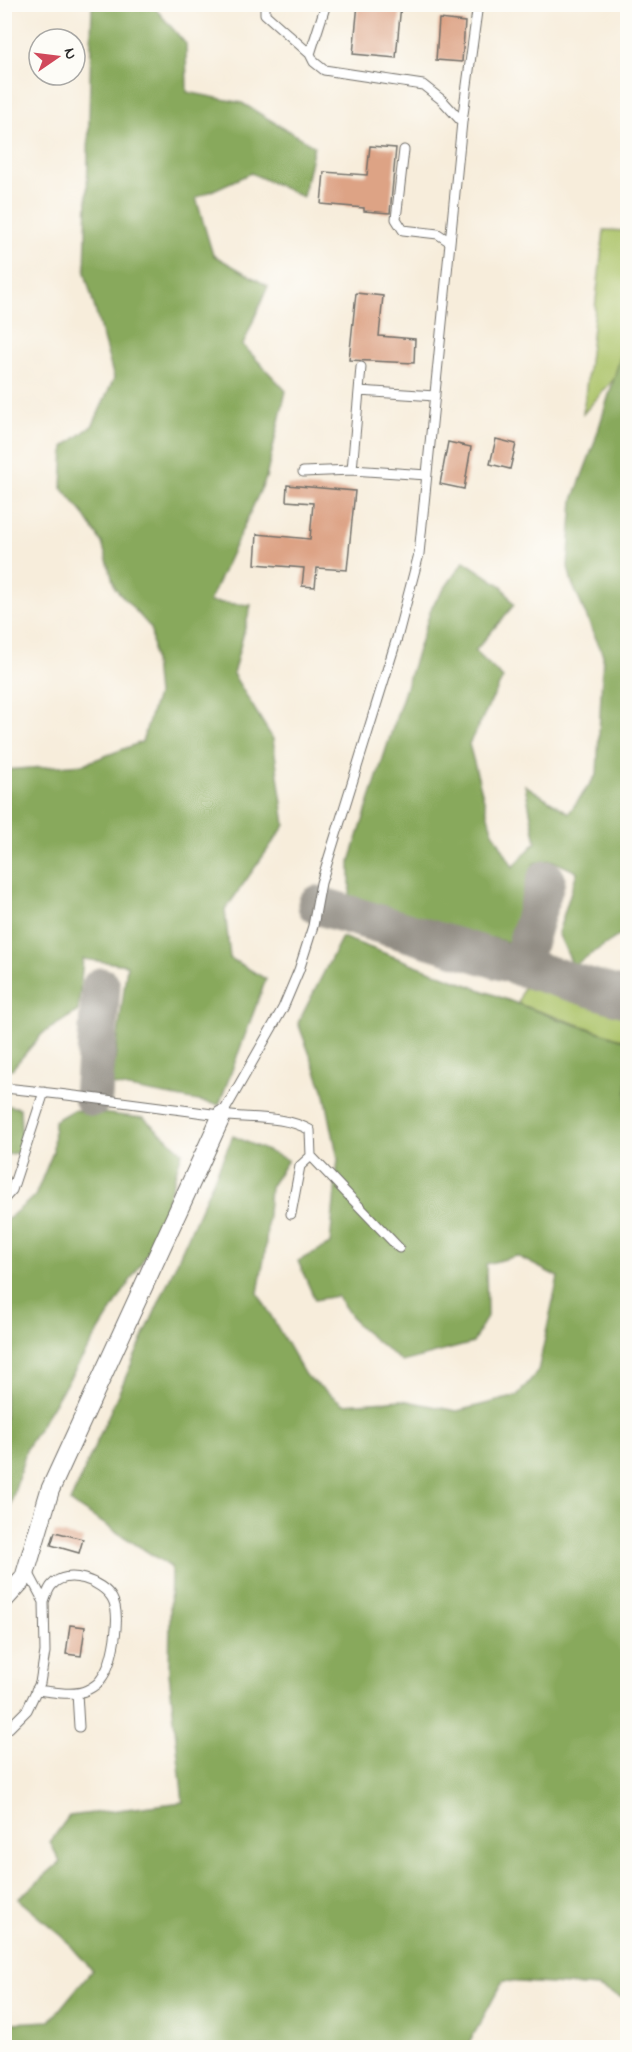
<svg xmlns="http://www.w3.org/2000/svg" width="632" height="2052" viewBox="0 0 632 2052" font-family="'Indie Flower',sans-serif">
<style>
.green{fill:#abc368;stroke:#6b774a;stroke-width:1.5}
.forest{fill:#88a95c;stroke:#5a6a44;stroke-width:1.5}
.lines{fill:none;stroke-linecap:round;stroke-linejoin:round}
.taxiway{stroke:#918c83;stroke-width:39}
.building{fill:#dda385}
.service-casing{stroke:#726f69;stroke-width:11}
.minor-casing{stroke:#726f69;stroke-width:20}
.service{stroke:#fff;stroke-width:9}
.minor{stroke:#fff;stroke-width:18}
</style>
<rect width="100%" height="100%" fill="#fdfcf7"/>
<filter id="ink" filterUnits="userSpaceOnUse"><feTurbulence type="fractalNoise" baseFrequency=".0167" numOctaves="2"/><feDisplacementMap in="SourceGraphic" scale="12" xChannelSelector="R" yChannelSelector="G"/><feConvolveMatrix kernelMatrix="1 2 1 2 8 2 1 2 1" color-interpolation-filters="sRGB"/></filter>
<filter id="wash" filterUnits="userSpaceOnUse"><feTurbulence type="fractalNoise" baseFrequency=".008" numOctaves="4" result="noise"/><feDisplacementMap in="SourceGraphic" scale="24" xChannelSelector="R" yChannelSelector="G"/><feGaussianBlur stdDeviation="1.35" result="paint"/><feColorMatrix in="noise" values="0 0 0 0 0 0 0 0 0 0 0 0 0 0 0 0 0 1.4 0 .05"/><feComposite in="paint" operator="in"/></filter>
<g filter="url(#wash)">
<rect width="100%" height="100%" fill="#f7eddb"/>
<path class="green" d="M 604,230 L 627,231 L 627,335 L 615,378 L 583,414 Z
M 524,985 L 627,1016 L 627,1041 L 518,1004 Z"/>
<path class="forest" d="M 92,5 L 155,5 L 154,7 L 186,44 L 187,92 L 242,103 L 314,146 L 303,197 L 251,173 L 196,198 L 213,255 L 268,286 L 243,345 L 286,391 L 266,478 L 209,602 L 251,605 L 233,674 L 273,739 L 285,825 L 225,910 L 230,958 L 266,979 L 219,1105 L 112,1085 L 127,965 L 83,959 L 78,1011 L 43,1033 L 12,1069 L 5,1069 L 5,770 L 84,764 L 142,742 L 157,695 L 151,628 L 115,588 L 102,543 L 83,513 L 62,488 L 64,447 L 93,425 L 114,378 L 85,273 Z
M 627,335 L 627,930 L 573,966 L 558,933 L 577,872 L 551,860 L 534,863 L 526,888 L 527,920 L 514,944 L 492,938 L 482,945 L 383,921 L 350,899 L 350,861 L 432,606 L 464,561 L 502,586 L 514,605 L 475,651 L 503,678 L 469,744 L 492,830 L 513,867 L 536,842 L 525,785 L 569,813 L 597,774 L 603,655 L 572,583 L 568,567 L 573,500 L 594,444 Z
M 342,937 L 555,1018 L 627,1041 L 627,2000 L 598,1987 L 503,1981 L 467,2047 L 5,2048 L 4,2038 L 10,2023 L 50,2021 L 92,1970 L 63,1937 L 18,1899 L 60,1862 L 50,1842 L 69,1816 L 183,1802 L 169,1673 L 171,1567 L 70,1502 L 233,1136 L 288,1160 L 270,1187 L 265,1253 L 258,1293 L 305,1375 L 343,1404 L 402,1400 L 457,1411 L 517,1396 L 538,1371 L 558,1277 L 517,1256 L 486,1264 L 487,1316 L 473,1343 L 402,1362 L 358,1326 L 337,1296 L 315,1300 L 298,1261 L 330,1244 L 338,1159 L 325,1095 L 298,1023 Z
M 4,1105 L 20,1108 L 22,1152 L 5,1155 Z
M 73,1110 L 144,1118 L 182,1152 L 156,1239 L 27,1447 L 8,1514 L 5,1514 L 5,1221 L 35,1196 L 53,1152 L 54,1121 Z"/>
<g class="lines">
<path class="taxiway" d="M 317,905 L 628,999
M 520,967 L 546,880
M 93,1097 L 101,987"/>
</g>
<g id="blocks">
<path class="building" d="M 358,4 L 401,4 L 396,58 L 353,54 Z
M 439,19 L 465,22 L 462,62 L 436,60 Z
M 370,146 L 396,148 L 390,213 L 364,211 L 364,208 L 321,204 L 324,172 L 367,175 Z
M 356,293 L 383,296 L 379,336 L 415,339 L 414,363 L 349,360 Z
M 496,439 L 516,444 L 510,469 L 490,464 Z
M 448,442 L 471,447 L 464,489 L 440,484 Z
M 287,485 L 355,491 L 347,570 L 317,568 L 315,587 L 302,586 L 304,568 L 255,564 L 257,534 L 310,539 L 313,503 L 286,501 Z
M 55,1532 L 83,1539 L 79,1553 L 51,1545 Z
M 70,1625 L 85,1627 L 81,1656 L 66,1654 Z"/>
</g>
</g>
<g filter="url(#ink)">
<use href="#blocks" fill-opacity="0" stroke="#726f69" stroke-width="1.5"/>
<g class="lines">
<defs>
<path id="service" d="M 265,4 L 265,14 L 310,54
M 326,4 L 310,54 L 314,62 L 324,70 L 423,85 L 442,100 L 462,122
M 404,150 L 396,219 L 403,230 L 438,234 L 450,242
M 359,391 L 361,367
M 303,472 L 352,470
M 427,475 L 352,470 L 359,391 L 435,396
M 4,1088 C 77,1095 148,1106 220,1115 C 249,1119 284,1115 310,1130 L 311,1156 L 399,1248
M 222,1115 L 283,1008 L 299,970 L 313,926 L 321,883 L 397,638 L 419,554 L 462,122 L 478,4
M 4,1199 L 12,1190 L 44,1092
M 291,1214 L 300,1166 L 311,1156
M 36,1690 C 51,1691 73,1697 87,1690 C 91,1688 99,1683 101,1679 C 113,1664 122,1615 112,1598 C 102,1581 67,1568 52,1585 C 48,1589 46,1597 44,1602
M 77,1693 L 79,1727
M 4,1729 L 9,1728 L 27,1710 L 40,1683 L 45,1652 L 44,1602 L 27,1570"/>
<path id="minor" d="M 4,1600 L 24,1578 L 50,1490 L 222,1115"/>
</defs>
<use href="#service" class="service-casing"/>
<use href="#minor" class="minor-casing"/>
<use href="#service" class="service"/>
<use href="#minor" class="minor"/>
</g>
</g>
<rect width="632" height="2052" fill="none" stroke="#fdfcf7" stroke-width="24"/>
<g transform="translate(57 57) rotate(76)"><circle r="28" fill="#fdfcf7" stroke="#a9a8a5" stroke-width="1.5"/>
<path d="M0-4.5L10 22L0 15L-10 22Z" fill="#d1495b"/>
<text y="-9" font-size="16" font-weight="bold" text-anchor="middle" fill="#2b2b2b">N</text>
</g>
</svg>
